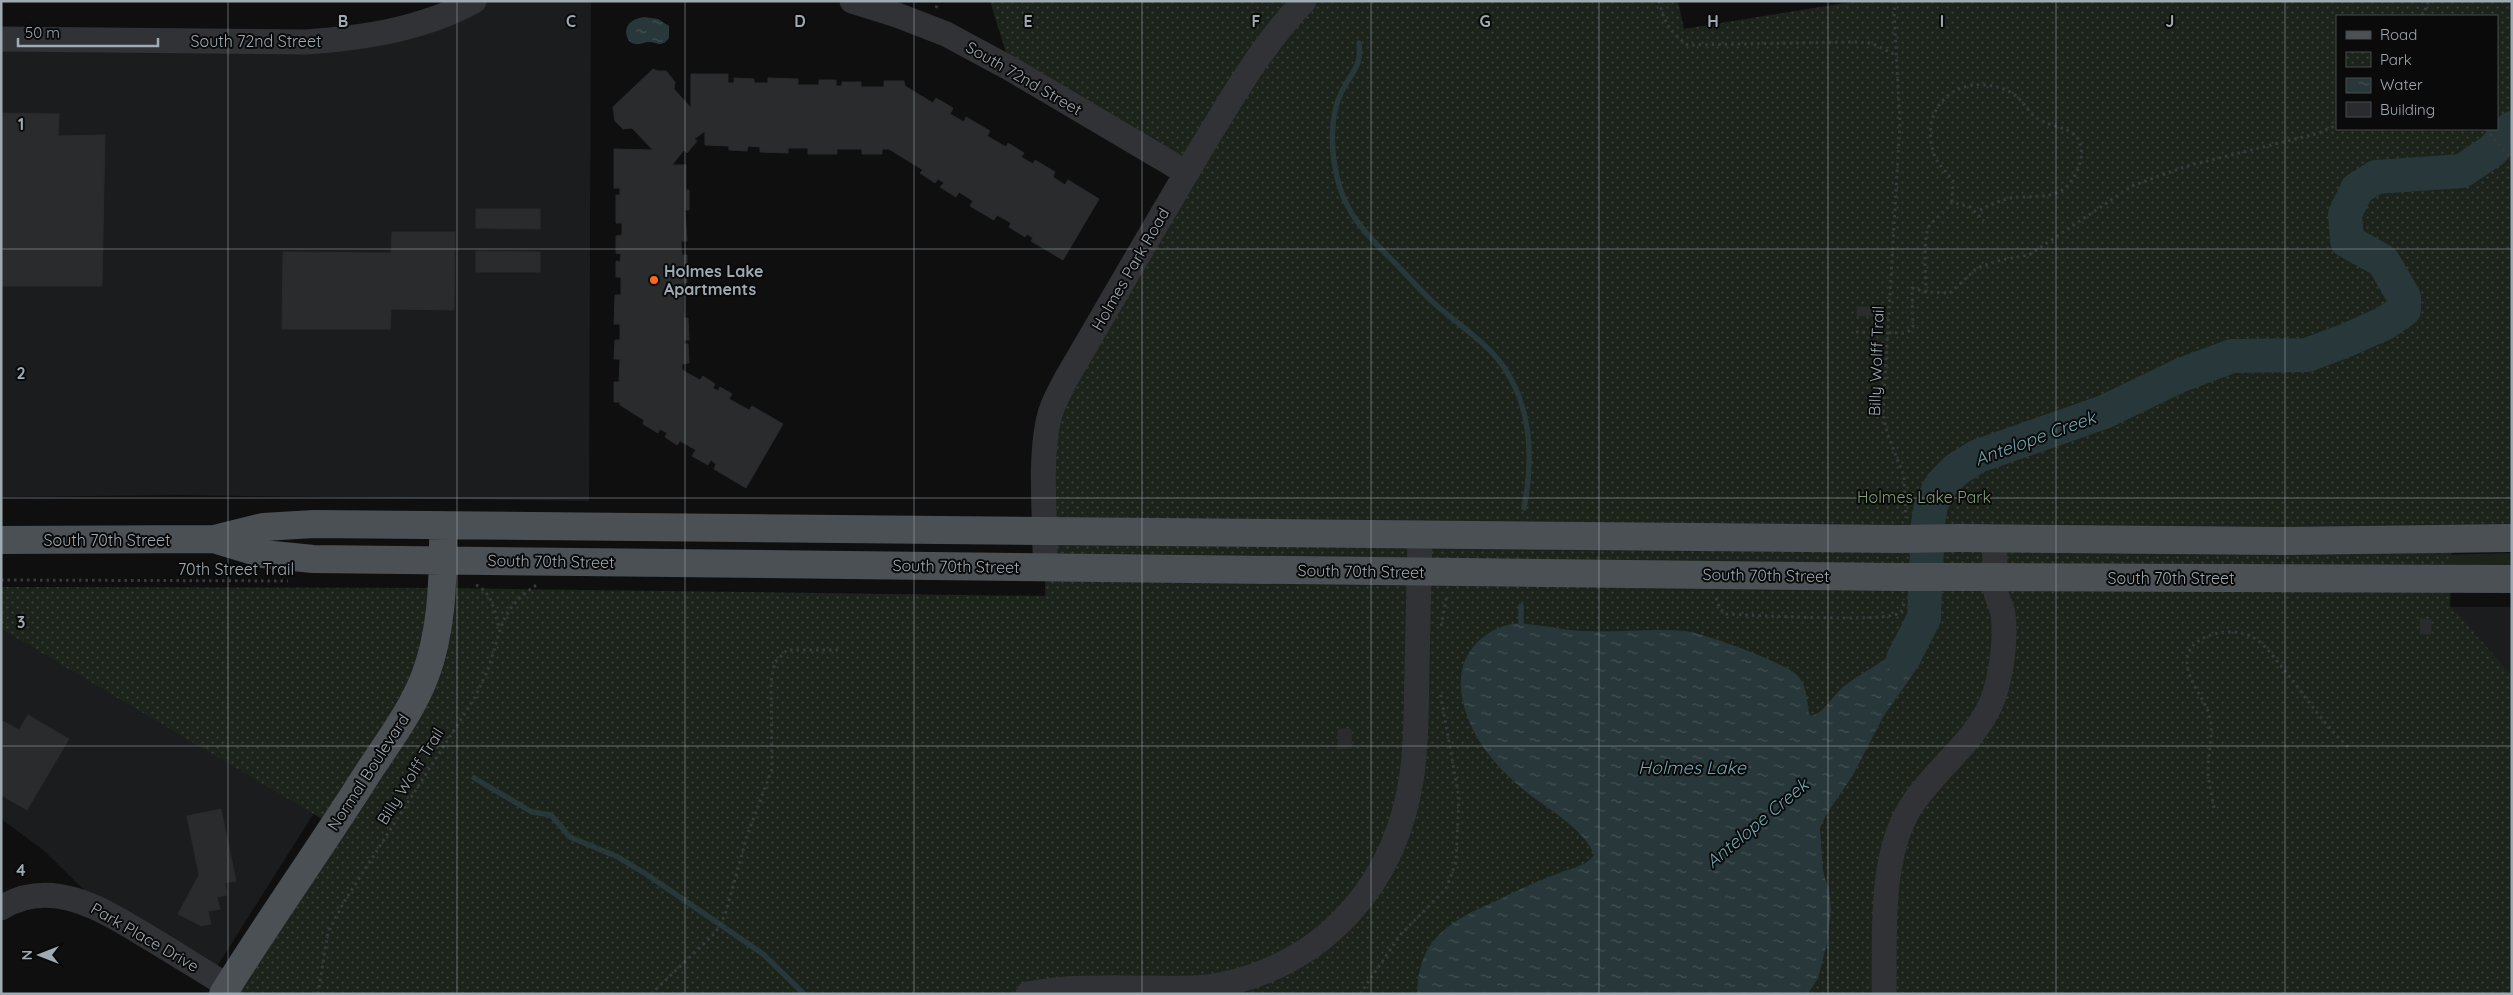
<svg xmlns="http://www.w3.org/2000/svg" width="2513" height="995" viewBox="0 0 2513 995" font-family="Quicksand,sans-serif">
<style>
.built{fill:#1b1c1d}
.green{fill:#1c231b}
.park{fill:url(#park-dots);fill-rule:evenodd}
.water{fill:url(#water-ripples)}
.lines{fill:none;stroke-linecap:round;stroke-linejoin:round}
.stream{stroke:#283739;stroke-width:5.5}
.river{stroke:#283739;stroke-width:34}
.building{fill:#2a2b2d;stroke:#292a2c}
.path{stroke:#363a3c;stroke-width:3;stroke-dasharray:2.5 4;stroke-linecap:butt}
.minor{stroke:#303235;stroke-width:25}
.major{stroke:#4b5055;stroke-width:28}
.major-bridge{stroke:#4b5055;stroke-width:28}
.grid{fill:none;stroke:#9fabb2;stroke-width:1;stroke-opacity:0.55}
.poi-dot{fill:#fd691a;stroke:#0a0a0b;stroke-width:2}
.labels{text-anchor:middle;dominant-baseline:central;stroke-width:4;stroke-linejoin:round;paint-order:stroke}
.street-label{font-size:16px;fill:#9fabb2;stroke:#0a0a0b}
.poi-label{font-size:16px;font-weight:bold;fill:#9fabb2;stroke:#0a0a0b;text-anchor:start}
.park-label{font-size:16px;fill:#7f9f74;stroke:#0a0a0b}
.water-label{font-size:18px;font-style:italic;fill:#72a7b1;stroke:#0a0a0b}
.grid-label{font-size:16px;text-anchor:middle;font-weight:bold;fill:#9fabb2;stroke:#0a0a0b;stroke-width:4;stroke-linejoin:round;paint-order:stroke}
</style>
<defs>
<pattern id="park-dots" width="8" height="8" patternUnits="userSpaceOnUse" patternTransform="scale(1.25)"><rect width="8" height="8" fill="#1c231b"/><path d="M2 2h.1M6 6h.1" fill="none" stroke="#3a403a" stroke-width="1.8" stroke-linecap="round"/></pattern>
<pattern id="water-ripples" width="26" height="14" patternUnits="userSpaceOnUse" patternTransform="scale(1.25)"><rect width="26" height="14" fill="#283739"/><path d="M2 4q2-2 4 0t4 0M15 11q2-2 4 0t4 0" fill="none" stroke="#445153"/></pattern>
</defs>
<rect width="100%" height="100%" fill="#0f0f10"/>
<path class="built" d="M 474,1 L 591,1 L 589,501 L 179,495 L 1,497 L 1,39 L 306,42 Z
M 2450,607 L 2512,607 L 2512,675 L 2510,673 Z
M 1,629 L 314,813 L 211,976 L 107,912 L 42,849 L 1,819 Z"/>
<path class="green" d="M 2512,553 L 2512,568 L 2211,561 Z"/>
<path class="park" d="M 990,1 L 1678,1 L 1684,29 L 1858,1 L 2512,1 L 2512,538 L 2452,539 L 2450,606 L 2512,675 L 2512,994 L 223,994 L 334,826 L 1,629 L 1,587 L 442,588 L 1045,596 L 1047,433 L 1187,173 L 1011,69 ZM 2337,16 L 2497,16 L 2497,129 L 2337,129 Z"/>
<path class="water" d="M 644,17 L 658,19 L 669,26 L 669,38 C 661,49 657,41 647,42 C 640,44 635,46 629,41 C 621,27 631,19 644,17 Z
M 1924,618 L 1929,625 L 1927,648 L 1913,674 L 1883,717 L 1853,775 L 1826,815 L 1820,828 L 1823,872 L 1829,890 L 1831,910 L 1827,943 L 1818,978 L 1808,994 L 1417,994 C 1419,936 1451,921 1498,900 C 1516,891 1535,882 1554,875 C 1567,869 1586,867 1594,855 C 1585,829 1546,808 1525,791 C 1501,771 1479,748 1468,718 C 1461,700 1458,681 1464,663 C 1472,642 1491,628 1512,624 C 1524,621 1566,631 1583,631 C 1617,633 1651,628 1685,631 C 1703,633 1786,663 1797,675 C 1807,685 1807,701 1809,714 L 1812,716 C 1827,710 1831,697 1843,687 C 1859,674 1879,666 1894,651 C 1906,638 1906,626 1924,618 Z"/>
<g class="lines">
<path class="stream" d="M 1359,43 C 1362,66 1352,72 1342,91 C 1328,118 1331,159 1340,188 C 1349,216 1367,235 1387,255 C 1404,271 1418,289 1435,304 C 1456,323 1490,345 1505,369 C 1532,410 1533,461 1524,508
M 1521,622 L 1521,606
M 474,778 L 532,812 L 551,815 L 570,837 L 618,857 L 649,876 L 763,954 L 804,994"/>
<path class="river" d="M 1903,659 L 1924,618 L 1928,523 L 1931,505 L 1941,485 L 1957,469 L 1978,456 L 2104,412 L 2181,375 L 2232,356 L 2307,355 L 2347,340 L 2385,323 L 2404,310 L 2404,297 L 2383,261 L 2347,241 L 2345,214 L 2357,189 L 2376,177 L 2462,171 L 2493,150 L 2512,128"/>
</g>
<path class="building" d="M 653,69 L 658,71 L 666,71 L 675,82 L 674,89 L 691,108 L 691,74 L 728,74 L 728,83 L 734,83 L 734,78 L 754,79 L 754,83 L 768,83 L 768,78 L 798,79 L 798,85 L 819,85 L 819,80 L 836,80 L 836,86 L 842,86 L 842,82 L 861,82 L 861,87 L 884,87 L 884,81 L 904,81 L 905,86 L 933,103 L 936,98 L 953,108 L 950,114 L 964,122 L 966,117 L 990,131 L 987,136 L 1006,147 L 1008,143 L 1024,153 L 1021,157 L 1033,164 L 1035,160 L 1055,172 L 1053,177 L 1065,185 L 1068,180 L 1099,199 L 1063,260 L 1031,241 L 1033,238 L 1027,234 L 1025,237 L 1009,227 L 1011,223 L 997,215 L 994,220 L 970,206 L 973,201 L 959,192 L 956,197 L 940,187 L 944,183 L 938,179 L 935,183 L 920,173 L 923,170 L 889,149 L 882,149 L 882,154 L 862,154 L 862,149 L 837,149 L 837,154 L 808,154 L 808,148 L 788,148 L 788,153 L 760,152 L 760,147 L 748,146 L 747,151 L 729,150 L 729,146 L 705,145 L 705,131 L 694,139 L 697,141 L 687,153 L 684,150 L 672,165 L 686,165 L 686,190 L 689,190 L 689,210 L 685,210 L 687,241 L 681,241 L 682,255 L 687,255 L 687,283 L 683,282 L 684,318 L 688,318 L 689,340 L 684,340 L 684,344 L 688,344 L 689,363 L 682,364 L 682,370 L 700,380 L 703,376 L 715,384 L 713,388 L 718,391 L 720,387 L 732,394 L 729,399 L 749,410 L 752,406 L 783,424 L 746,488 L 714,469 L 716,464 L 711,460 L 708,465 L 692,456 L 696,450 L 680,441 L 677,445 L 665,437 L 667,433 L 660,429 L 658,433 L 643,424 L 644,420 L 620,405 L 620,402 L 614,402 L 614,382 L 619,382 L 620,359 L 614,359 L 615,340 L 620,340 L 620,324 L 614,324 L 615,295 L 621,295 L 621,277 L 616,277 L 616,261 L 620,262 L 621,254 L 616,253 L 616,236 L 622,235 L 622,223 L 616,223 L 616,195 L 620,195 L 620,188 L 614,188 L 614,149 L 653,150 L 632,128 L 623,129 L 615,121 L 613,107 Z
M 1,113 L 59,114 L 58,136 L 105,135 L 102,286 L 1,286 Z
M 476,209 L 540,209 L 540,229 L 476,228 Z
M 392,232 L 455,232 L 454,310 L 391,309 L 390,329 L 282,329 L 283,252 L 391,253 Z
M 476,251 L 540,252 L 540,272 L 476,272 Z
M 1857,307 L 1874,307 L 1874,316 L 1857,316 Z
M 2420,619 L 2431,619 L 2431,634 L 2420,634 Z
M 28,715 L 69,739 L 27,810 L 1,795 L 1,724 L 3,721 L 19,730 Z
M 1338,729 L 1351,729 L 1352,748 L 1338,749 Z
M 221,809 L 236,881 L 225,883 L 227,895 L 217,897 L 220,909 L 208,911 L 211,924 L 201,926 L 178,914 L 199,875 L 187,816 Z"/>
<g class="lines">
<path class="path" d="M 1659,1 C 1664,22 1670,33 1688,45 L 1853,42 L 1871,43 L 1896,55
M 1896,1 L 1894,12 L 1900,123 L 1883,413 L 1887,433 L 1904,476 L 1906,518
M 936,8 L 939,1
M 2422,16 L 2429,1
M 2486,129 L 2512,160
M 1952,202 L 1953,181 C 1947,172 1937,164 1934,154 C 1917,103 1964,69 2010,92 C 2022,98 2027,111 2037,118 C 2047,125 2059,126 2069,131 C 2091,142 2080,174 2066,187 C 2053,200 2028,195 2011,198 C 1998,201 1988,206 1976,212
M 1926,292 C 1926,278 1922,235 1930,225 C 1937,217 1946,211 1952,202 L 1970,207 L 1984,221
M 1856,332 L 1904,333 L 1909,331 L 1913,326 L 1912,288 L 1926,292 L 1950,293 L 1977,268 L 2001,260 L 2029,255 L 2132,186 L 2187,166 L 2319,133 L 2337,125
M 1,580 L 288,581
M 476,585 C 492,592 495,612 499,628
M 1716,598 L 1720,609 L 1726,614 C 1750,615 1887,623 1899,613 C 1904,610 1904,604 1904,599
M 1441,626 L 1447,595
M 2214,808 C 2212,795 2208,783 2208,770 C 2208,755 2212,740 2211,725 C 2210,702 2187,684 2187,661 C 2187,633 2236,625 2254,638 C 2267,646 2276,660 2285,671 C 2306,697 2324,725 2348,747
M 318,994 L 328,932 L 344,902 L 474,699 C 480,686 487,674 491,660 C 503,622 502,608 538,584
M 651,994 L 716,932 L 725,915 L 747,836 L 772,769 L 771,681 L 775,662 L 787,650 L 838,650
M 1360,994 L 1401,934 L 1446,889 L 1456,862 L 1459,798 L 1440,691"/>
<path class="minor" d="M 852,1 L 897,15 L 946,34 L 1011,69 L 1187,173
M 1,39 L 306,42 C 364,38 423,29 474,1
M 1045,567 C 1046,520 1039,468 1048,422 C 1051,406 1059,393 1066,379 C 1111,302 1156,224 1202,147 C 1233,96 1262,45 1304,1
M 1,908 C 53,875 108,913 153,940 C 178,955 203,971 228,986
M 1028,994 C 1070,986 1113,988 1156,988 C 1177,988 1199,990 1220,985 C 1327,963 1397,882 1412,774 C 1417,739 1416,704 1417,669 C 1418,623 1419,578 1420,533
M 1884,994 C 1885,936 1879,858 1910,808 C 1935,767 1980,740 1995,693 C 2002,669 2006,638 2003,614 C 2002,606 1997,600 1996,592 C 1994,574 1995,557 1995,539"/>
<path class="major" d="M 1960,538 L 2280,541 L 2512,538
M 214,539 L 263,554 L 313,559 L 1898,577
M 1,540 L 214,539 L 263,527 L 314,524 L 1899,539
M 1959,577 L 2512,579
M 223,994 C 270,918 322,846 369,771 C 389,741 412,710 425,676 C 441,634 443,586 443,541"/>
<path class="major-bridge" d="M 1899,539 L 1960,538
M 1898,577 L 1959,577"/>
</g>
<path class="grid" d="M 228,1 L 228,994M 457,1 L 457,994M 685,1 L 685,994M 914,1 L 914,994M 1142,1 L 1142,994M 1371,1 L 1371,994M 1599,1 L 1599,994M 1828,1 L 1828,994M 2056,1 L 2056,994M 2285,1 L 2285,994M 1,249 L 2512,249M 1,498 L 2512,498M 1,746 L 2512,746"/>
<circle class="poi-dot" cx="654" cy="280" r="5"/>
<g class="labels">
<g class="street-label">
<text x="256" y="41">South 72nd Street</text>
<text transform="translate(1024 78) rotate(30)">South 72nd Street</text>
<text transform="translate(1130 269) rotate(-60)">Holmes Park Road</text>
<text transform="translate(1876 361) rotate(-88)">Billy Wolff Trail</text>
<text x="107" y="540">South 70th Street</text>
<text transform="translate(551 561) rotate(1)">South 70th Street</text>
<text transform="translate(956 566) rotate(1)">South 70th Street</text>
<text x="236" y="569">70th Street Trail</text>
<text transform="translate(1361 571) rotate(1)">South 70th Street</text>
<text transform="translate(1766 575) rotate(1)">South 70th Street</text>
<text x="2171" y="578">South 70th Street</text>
<text transform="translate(368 772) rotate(-57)">Normal Boulevard</text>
<text transform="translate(410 776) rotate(-58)">Billy Wolff Trail</text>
<text transform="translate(145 937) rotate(30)">Park Place Drive</text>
</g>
<g class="poi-label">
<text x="664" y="271">Holmes Lake<tspan x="664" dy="18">Apartments</tspan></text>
</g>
<g class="park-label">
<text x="1924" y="497">Holmes Lake Park</text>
</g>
<g class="water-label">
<text transform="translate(2035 438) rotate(-20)">Antelope Creek</text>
<text x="1692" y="767">Holmes Lake</text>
<text transform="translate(1757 823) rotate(-40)">Antelope Creek</text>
</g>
</g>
<g class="grid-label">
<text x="343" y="27">B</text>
<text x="571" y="27">C</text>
<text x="800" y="27">D</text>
<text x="1028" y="27">E</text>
<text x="1256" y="27">F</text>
<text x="1485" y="27">G</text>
<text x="1713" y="27">H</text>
<text x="1942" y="27">I</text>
<text x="2170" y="27">J</text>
<text x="21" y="130">1</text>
<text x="21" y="379">2</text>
<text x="21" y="628">3</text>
<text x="21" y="876">4</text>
</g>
<rect width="2513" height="995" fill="none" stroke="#9fabb2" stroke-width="5"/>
<rect x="2336" y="15" width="162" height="115" fill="#0a0a0b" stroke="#464a4e"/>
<rect x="2346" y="31" width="25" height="8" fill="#4b5055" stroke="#464a4e"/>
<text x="2380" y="40" font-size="15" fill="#9fabb2">Road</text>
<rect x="2346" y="52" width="25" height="15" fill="url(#park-dots)" stroke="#464a4e"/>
<text x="2380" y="65" font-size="15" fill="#9fabb2">Park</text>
<rect x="2346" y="78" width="25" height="15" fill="url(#water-ripples)" stroke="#464a4e"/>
<text x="2380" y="90" font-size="15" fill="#9fabb2">Water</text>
<rect x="2346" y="102" width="25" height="15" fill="#2a2b2d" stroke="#464a4e"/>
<text x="2380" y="115" font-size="15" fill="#9fabb2">Building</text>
<g transform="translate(40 955) rotate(270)" stroke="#0a0a0b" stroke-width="4" paint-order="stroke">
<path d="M0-4L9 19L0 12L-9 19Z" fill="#9fabb2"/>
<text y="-8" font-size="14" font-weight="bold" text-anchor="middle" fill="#9fabb2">N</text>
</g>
<path d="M18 38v8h140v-8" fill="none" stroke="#9fabb2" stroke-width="2.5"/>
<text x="25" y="38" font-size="15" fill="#9fabb2" stroke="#0a0a0b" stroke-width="4" paint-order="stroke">50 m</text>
</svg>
